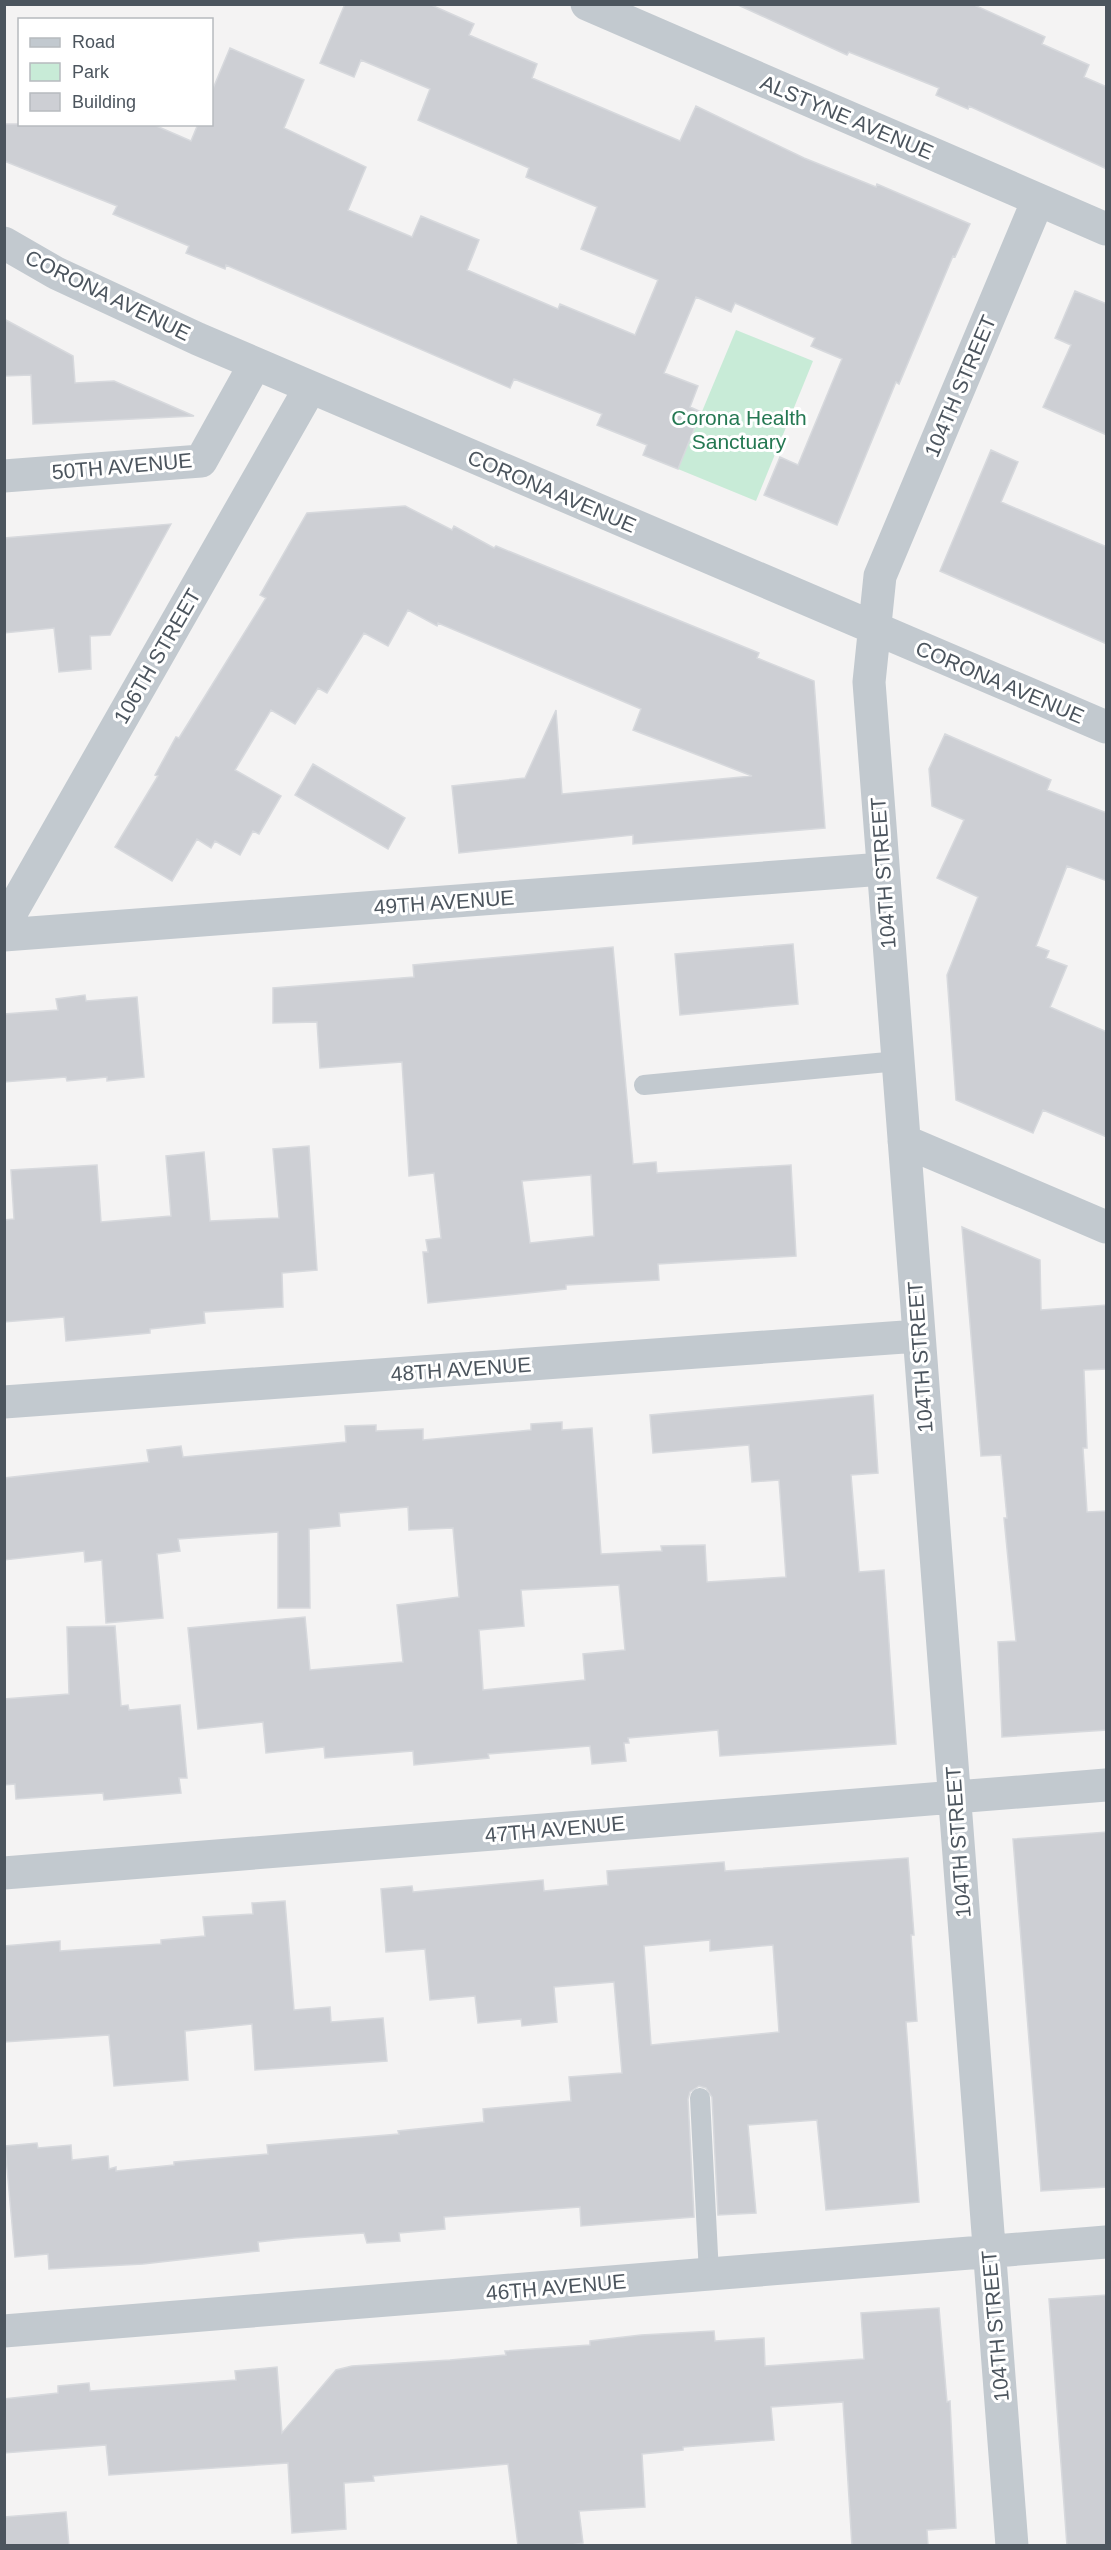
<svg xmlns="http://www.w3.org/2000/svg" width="1111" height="2550" viewBox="0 0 1111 2550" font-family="Arial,sans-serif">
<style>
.green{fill:#c8ebd7}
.building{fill:#cdcfd4;stroke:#d7d9dd;stroke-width:1.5;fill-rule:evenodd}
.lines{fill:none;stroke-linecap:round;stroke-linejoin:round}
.lane{stroke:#c2c9cf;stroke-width:20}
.street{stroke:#c2c9cf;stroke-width:33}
.labels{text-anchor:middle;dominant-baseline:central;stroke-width:6;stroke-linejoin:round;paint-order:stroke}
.street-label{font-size:21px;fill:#4c555e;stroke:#fff}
.park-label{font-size:21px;fill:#247852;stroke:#fff}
</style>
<rect width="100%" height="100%" fill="#f4f3f3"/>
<path class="green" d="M 736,330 L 813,361 L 756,501 L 678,469 Z"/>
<path class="building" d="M 345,4 L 429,4 L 474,24 L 469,35 L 537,64 L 532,78 L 680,141 L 696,106 L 804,158 L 876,187 L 877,184 L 970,224 L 955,257 L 953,256 L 899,384 L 896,382 L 837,525 L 764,495 L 780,457 L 798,465 L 842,359 L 811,346 L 815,338 L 735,303 L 731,312 L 696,297 L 664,373 L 698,386 L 690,407 L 701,412 L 678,469 L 643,455 L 647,445 L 597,425 L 602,414 L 514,379 L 510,388 L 226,265 L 225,269 L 186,253 L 189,246 L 113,214 L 117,206 L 4,161 L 4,124 L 152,124 L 191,141 L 198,124 L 212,124 L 212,91 L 230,48 L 304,80 L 284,128 L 366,167 L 348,210 L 412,237 L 421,216 L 479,240 L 467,270 L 558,309 L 560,304 L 635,335 L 658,280 L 581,249 L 597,207 L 526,177 L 529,168 L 418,120 L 430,89 L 361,60 L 354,77 L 320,63 Z
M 736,4 L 972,4 L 1045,37 L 1042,44 L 1089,65 L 1084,77 L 1107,87 L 1107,169 L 969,106 L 968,109 L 936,95 L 939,88 L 849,52 L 847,55 Z
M 1075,291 L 1107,304 L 1107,435 L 1043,407 L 1071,345 L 1055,338 Z
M 4,319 L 73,356 L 75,383 L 114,381 L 194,416 L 33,424 L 31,375 L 4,376 Z
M 991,450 L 1018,462 L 1001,502 L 1107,547 L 1107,644 L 940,571 Z
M 405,506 L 452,530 L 454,526 L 494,548 L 496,546 L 759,653 L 757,658 L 814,681 L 825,828 L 633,844 L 633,835 L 459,853 L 452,786 L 525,778 L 556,710 L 562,794 L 752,776 L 633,730 L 641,709 L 438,623 L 437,626 L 408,610 L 388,646 L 364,633 L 327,693 L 318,688 L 295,724 L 271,710 L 235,770 L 281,796 L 259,834 L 253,831 L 240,855 L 215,841 L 211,848 L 197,839 L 172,881 L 115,847 L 158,776 L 155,775 L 176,737 L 179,738 L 266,598 L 260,595 L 307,513 Z
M 171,524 L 110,635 L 90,636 L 91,669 L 59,672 L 54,628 L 4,633 L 4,538 Z
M 945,734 L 1051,780 L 1047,790 L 1107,813 L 1107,881 L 1067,866 L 1036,946 L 1049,951 L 1046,958 L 1067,966 L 1050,1007 L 1107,1032 L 1107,1137 L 1043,1110 L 1033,1133 L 956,1100 L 947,975 L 978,897 L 937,878 L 964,820 L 932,806 L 929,769 Z
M 313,764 L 405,818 L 388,849 L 295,795 Z
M 793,944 L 798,1004 L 680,1015 L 675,954 Z
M 613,947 L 633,1164 L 656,1162 L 657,1173 L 791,1165 L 796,1256 L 658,1264 L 659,1280 L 566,1285 L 566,1289 L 428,1303 L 423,1252 L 428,1252 L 426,1240 L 441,1238 L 434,1173 L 409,1176 L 402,1062 L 320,1068 L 317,1022 L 273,1023 L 273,988 L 414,977 L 413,965 ZM 591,1175 L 594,1236 L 530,1243 L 522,1181 Z
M 85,995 L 86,1001 L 137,997 L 144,1077 L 107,1081 L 107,1077 L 67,1081 L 66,1077 L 4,1082 L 4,1014 L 58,1010 L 56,999 Z
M 309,1146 L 317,1270 L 282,1273 L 283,1307 L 204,1312 L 205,1323 L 150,1329 L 150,1333 L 66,1341 L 64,1317 L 4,1322 L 4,1220 L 14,1219 L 11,1170 L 97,1165 L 101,1222 L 171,1216 L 166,1156 L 204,1152 L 210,1221 L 279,1218 L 273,1149 Z
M 962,1227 L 1040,1260 L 1041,1310 L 1107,1305 L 1107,1369 L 1084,1370 L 1087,1448 L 1083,1448 L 1087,1512 L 1107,1511 L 1107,1730 L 1002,1737 L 998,1642 L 1016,1641 L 1004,1518 L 1007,1518 L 1001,1455 L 981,1456 Z
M 873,1395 L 878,1473 L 851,1475 L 859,1572 L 884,1570 L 896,1744 L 720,1756 L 718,1730 L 628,1738 L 629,1743 L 624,1743 L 626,1761 L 592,1764 L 590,1746 L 488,1754 L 489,1758 L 414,1765 L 413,1751 L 325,1758 L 324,1747 L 266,1753 L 263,1722 L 198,1729 L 188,1628 L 305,1617 L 310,1670 L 403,1662 L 397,1605 L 459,1597 L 453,1528 L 409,1530 L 408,1507 L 339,1513 L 340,1526 L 309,1529 L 310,1608 L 278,1608 L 278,1532 L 178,1539 L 180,1551 L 157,1554 L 163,1618 L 106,1623 L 102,1560 L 85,1562 L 84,1551 L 4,1560 L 4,1478 L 149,1462 L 147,1450 L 181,1446 L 183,1457 L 346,1442 L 345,1426 L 376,1425 L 376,1431 L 423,1429 L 423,1440 L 531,1430 L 531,1424 L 562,1422 L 562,1430 L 592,1428 L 601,1554 L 662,1551 L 661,1546 L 705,1545 L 707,1582 L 786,1577 L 779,1480 L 752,1482 L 749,1445 L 653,1453 L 650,1415 ZM 619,1585 L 625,1650 L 583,1654 L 585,1680 L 483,1690 L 479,1630 L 524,1626 L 521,1590 Z
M 115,1626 L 121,1706 L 128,1705 L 129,1710 L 180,1705 L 187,1778 L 179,1778 L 181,1793 L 104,1800 L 103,1793 L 16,1799 L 15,1784 L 4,1785 L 4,1699 L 69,1694 L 67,1627 Z
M 1107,1832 L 1107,2187 L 1041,2191 L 1013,1839 Z
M 908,1858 L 914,1935 L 911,1935 L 917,2021 L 906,2022 L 919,2202 L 826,2210 L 817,2120 L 748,2125 L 756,2213 L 718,2215 L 712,2097 L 706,2088 L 699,2086 L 690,2092 L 688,2099 L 694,2217 L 581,2226 L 580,2207 L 444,2217 L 445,2229 L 399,2233 L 400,2241 L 367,2243 L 364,2233 L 294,2238 L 258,2242 L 259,2251 L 143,2264 L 49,2269 L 48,2254 L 15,2257 L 5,2146 L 37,2143 L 38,2148 L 71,2145 L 72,2160 L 108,2156 L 109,2169 L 116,2167 L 116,2171 L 174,2165 L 174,2162 L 268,2154 L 267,2145 L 399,2134 L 398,2131 L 484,2122 L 483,2109 L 571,2101 L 569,2077 L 622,2073 L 614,1982 L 554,1987 L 557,2022 L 522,2026 L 521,2019 L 478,2023 L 475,1996 L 430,2000 L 425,1949 L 386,1952 L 381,1889 L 412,1886 L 413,1892 L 543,1880 L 544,1891 L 608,1885 L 607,1871 L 724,1862 L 725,1871 ZM 710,1940 L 710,1951 L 773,1945 L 779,2032 L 651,2045 L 644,1946 Z
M 285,1901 L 294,2010 L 330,2007 L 331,2022 L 383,2018 L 387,2061 L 255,2070 L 252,2024 L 185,2031 L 188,2080 L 114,2086 L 109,2035 L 4,2042 L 4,1946 L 60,1941 L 60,1951 L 161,1944 L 161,1940 L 205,1936 L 203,1917 L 253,1914 L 252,1903 Z
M 1107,2295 L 1107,2546 L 1067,2546 L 1049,2299 Z
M 939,2308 L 947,2402 L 950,2401 L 956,2528 L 927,2530 L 928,2546 L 852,2546 L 843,2402 L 771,2407 L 774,2440 L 683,2447 L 683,2450 L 642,2454 L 645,2507 L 579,2511 L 583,2543 L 565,2546 L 518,2546 L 508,2464 L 373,2476 L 374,2481 L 344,2483 L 346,2529 L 292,2533 L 288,2463 L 109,2475 L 106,2445 L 4,2453 L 4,2399 L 58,2393 L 58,2386 L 89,2383 L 90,2391 L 236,2380 L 235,2371 L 277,2367 L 282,2433 L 336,2370 L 352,2366 L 450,2360 L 506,2355 L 505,2351 L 590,2345 L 590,2341 L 641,2335 L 714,2331 L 715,2341 L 764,2338 L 765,2366 L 864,2359 L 861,2313 Z
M 66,2512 L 69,2546 L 4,2546 L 4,2517 Z"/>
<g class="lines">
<path class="lane" d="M 644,1085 L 898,1061
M 700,2098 L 709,2274"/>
<path class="street" d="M 587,4 L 1106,229
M 4,243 L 56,273 L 198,339 L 1106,727
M 4,476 L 201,461 L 255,364
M 4,925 L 310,388
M 4,935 L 883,869
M 904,1141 L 1106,1227
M 4,1402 L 918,1336
M 4,1873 L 1106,1785
M 4,2331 L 1106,2242
M 1012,2546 L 869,682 L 880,576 L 1038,200"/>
</g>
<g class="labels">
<g class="street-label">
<text transform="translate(847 117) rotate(23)">ALSTYNE AVENUE</text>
<text transform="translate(108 295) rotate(26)">CORONA AVENUE</text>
<text transform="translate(960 386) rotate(-67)">104TH STREET</text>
<text transform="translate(122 466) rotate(-5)">50TH AVENUE</text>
<text transform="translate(552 491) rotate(23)">CORONA AVENUE</text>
<text transform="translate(157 656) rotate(-60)">106TH STREET</text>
<text transform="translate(1000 682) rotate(23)">CORONA AVENUE</text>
<text transform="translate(883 873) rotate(-94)">104TH STREET</text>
<text transform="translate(444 902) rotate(-4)">49TH AVENUE</text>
<text transform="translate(920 1357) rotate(-94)">104TH STREET</text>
<text transform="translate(461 1369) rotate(-4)">48TH AVENUE</text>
<text transform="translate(555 1829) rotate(-5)">47TH AVENUE</text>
<text transform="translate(958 1842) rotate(-94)">104TH STREET</text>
<text transform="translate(556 2287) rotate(-5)">46TH AVENUE</text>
<text transform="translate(995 2326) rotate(-95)">104TH STREET</text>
</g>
<g class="park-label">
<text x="739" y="417">Corona Health<tspan x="739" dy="24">Sanctuary</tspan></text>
</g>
</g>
<rect width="1111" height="2550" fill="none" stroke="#4c555e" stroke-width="12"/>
<rect x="18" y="18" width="195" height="108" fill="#ffffff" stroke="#b7bbbf" stroke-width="1.5"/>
<rect x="30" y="38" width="30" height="9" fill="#c2c9cf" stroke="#b7bbbf" stroke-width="1.5"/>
<text x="72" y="48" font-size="18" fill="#4c555e">Road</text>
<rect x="30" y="63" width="30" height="18" fill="#c8ebd7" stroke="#b7bbbf" stroke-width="1.5"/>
<text x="72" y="78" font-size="18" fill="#4c555e">Park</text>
<rect x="30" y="93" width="30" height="18" fill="#cdcfd4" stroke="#b7bbbf" stroke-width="1.5"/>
<text x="72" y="108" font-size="18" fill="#4c555e">Building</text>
</svg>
